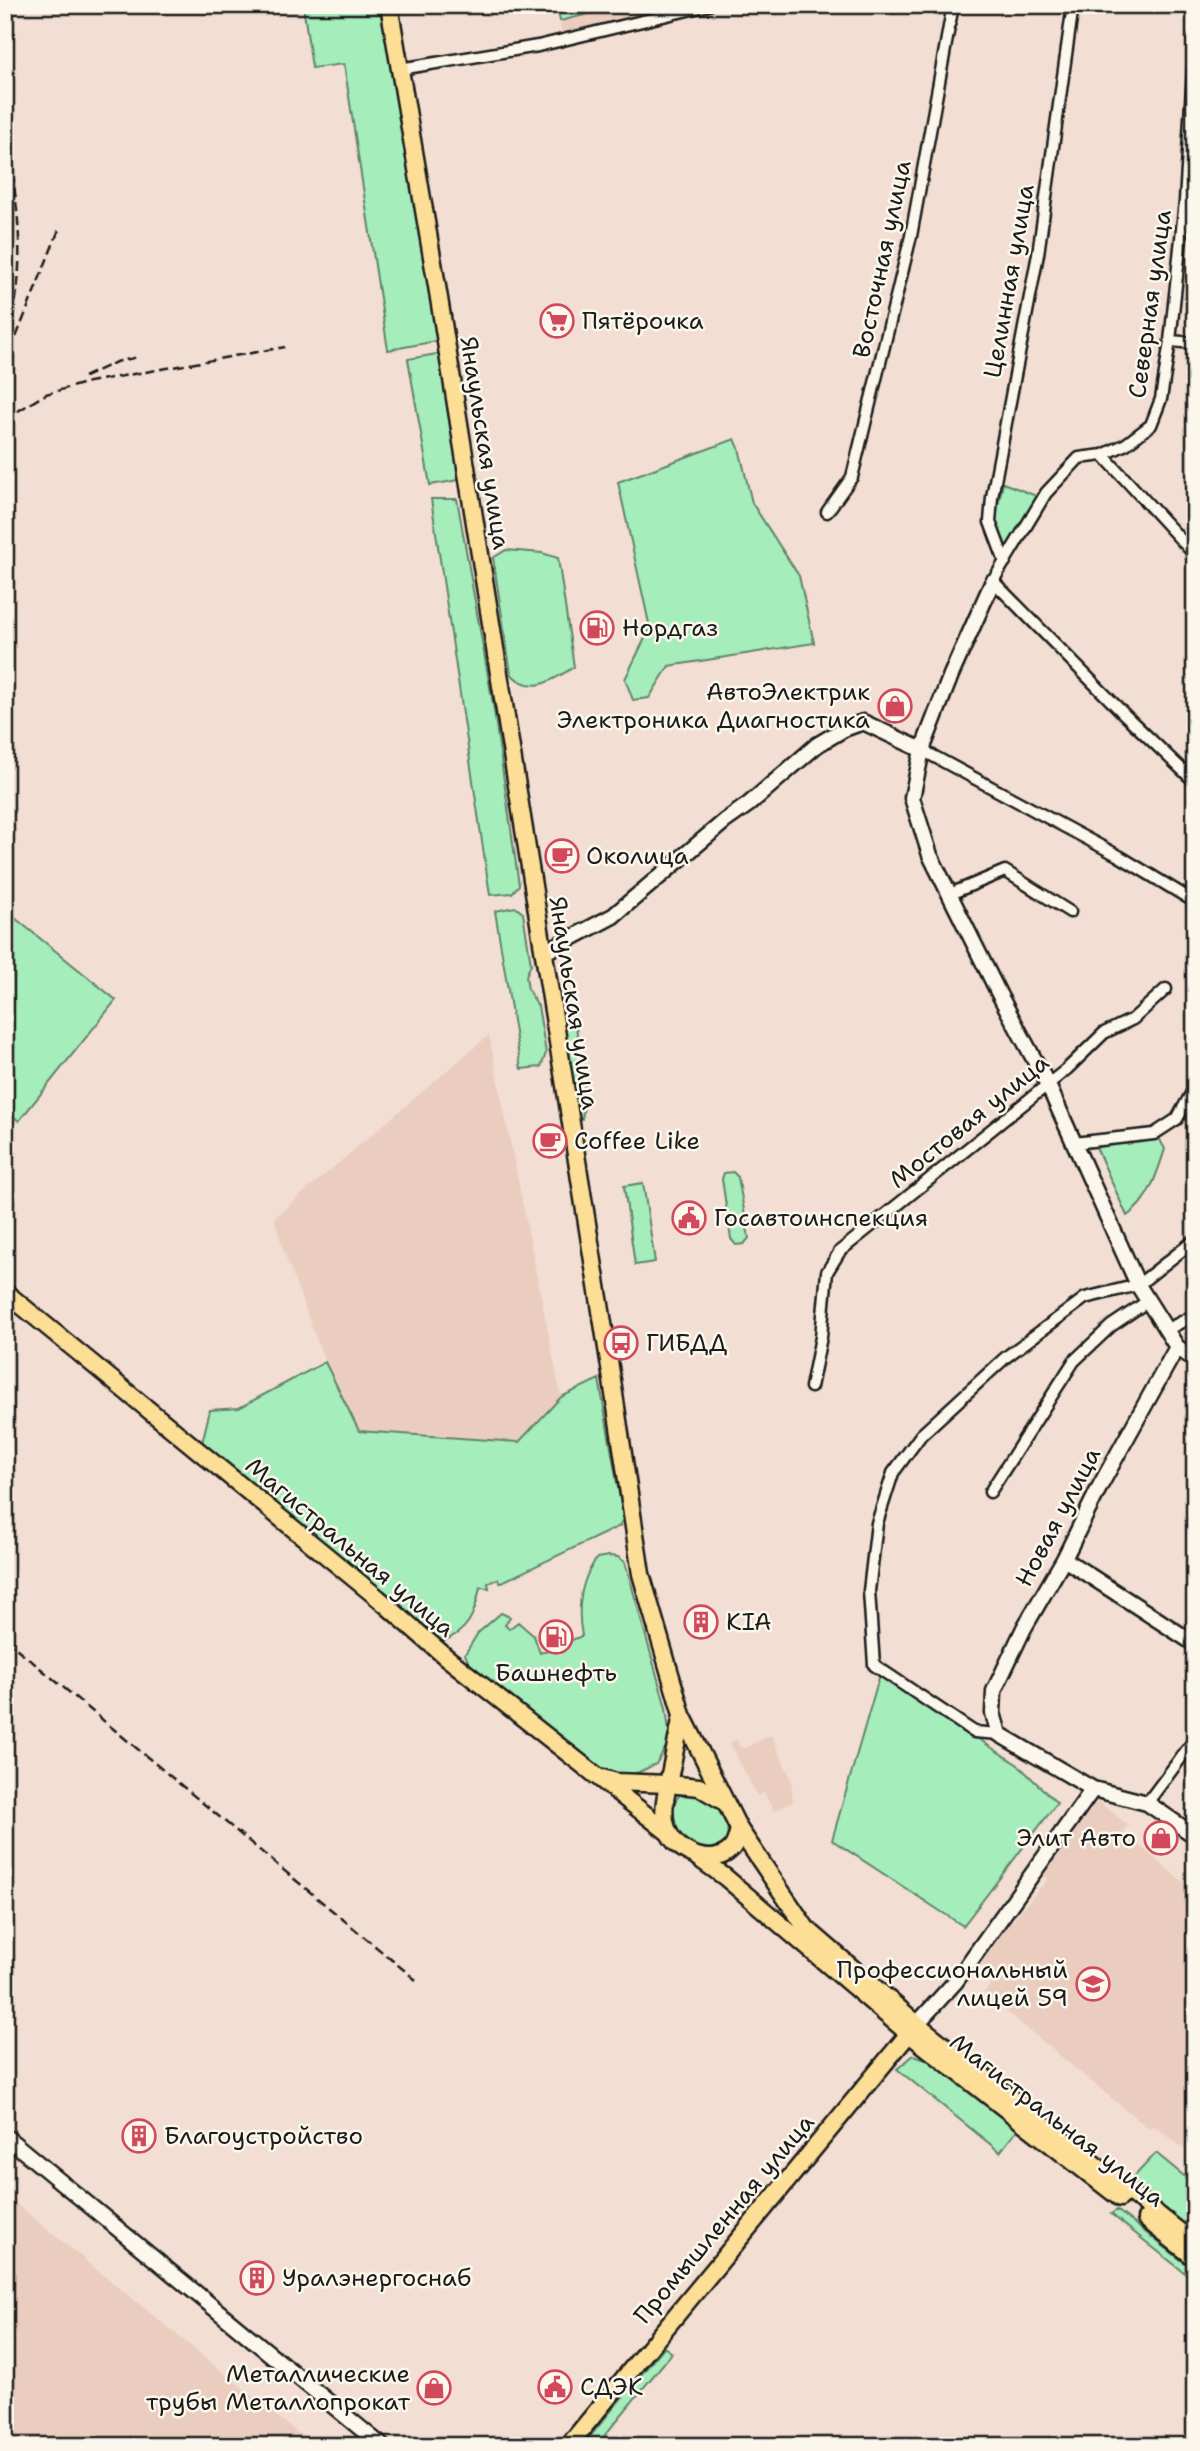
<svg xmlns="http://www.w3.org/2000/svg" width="1200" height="2451" viewBox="0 0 1200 2451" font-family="'Shantell Sans',sans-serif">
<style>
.built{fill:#ebcdc0}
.green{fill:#a5edbb;stroke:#60846c;stroke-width:2}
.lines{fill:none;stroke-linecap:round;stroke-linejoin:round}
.street-casing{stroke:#1c1c1c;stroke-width:15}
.secondary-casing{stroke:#1c1c1c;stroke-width:19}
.primary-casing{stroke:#1c1c1c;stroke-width:21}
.street{stroke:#fbf7ec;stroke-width:10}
.secondary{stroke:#fbf7ec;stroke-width:14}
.primary{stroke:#fcde96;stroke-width:16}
.rail{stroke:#1c1c1c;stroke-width:2.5;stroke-dasharray:10 5;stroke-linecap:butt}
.labels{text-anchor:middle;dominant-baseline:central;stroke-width:5;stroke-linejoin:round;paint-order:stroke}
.street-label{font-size:24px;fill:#1c1c1c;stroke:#fbf7ec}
.poi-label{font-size:24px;fill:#1c1c1c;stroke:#fbf7ec;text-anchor:start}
</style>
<rect width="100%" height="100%" fill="#f2ded2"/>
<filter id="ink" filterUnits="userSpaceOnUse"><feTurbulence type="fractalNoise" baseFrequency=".0143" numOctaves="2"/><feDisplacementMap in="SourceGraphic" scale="14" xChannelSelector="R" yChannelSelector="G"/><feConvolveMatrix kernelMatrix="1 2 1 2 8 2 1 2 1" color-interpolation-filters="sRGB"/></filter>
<g filter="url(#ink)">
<path class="built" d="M 625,5 L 687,5 L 562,37 L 560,21 Z
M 489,1035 L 561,1397 L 520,1442 L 359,1431 L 325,1362 L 283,1249 L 274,1218 Z
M 771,1735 L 791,1778 L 793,1802 L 774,1811 L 764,1793 L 757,1796 L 730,1743 L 736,1739 L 740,1747 L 745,1748 Z
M 1098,1801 L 1128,1825 L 1123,1832 L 1195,1892 L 1195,2150 L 1191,2154 L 1153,2125 L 1149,2129 L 984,1993 L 997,1976 L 977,1961 L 1048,1879 L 1041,1873 Z
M 5,2195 L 314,2446 L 5,2446 Z"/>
<path class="green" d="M 303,5 L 385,5 L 437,341 L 388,350 L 344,64 L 312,68 Z
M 557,5 L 625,5 L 560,21 Z
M 443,353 L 465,479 L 430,485 L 408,359 Z
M 735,439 L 739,448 L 752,503 L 799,576 L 814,643 L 669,666 L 649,698 L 633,700 L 625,679 L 650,628 L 618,482 Z
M 1003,483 L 1039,497 L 1006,553 L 995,517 Z
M 431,499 L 457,499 L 493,704 L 519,885 L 512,893 L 490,895 Z
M 506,550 L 542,553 L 558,558 L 574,667 C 552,680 533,696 511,674 L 493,558 Z
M 515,907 L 523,913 L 531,964 L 526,976 L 528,990 L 538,1006 L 546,1053 L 541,1067 L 521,1069 L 495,911 Z
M 5,910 L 116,1000 L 19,1121 L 5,1110 Z
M 572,1024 L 576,1027 L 586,1095 L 582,1119 L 579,1121 L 564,1025 Z
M 1159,1138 L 1165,1149 C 1157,1174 1149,1201 1127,1216 L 1095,1145 Z
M 733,1172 L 738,1177 L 749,1238 L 744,1244 L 736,1245 L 731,1239 L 722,1179 L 724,1173 Z
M 643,1183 L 655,1262 L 635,1265 L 624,1186 Z
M 325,1362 L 359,1431 L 519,1442 L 561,1397 L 599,1379 L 623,1517 L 620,1526 L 500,1583 L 498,1579 L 488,1583 L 489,1588 L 480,1587 C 475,1615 468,1632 441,1642 L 201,1447 L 210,1410 L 239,1408 Z
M 609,1556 L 618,1557 L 625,1562 L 666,1708 L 670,1740 L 656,1764 L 639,1772 L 621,1777 L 601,1772 L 469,1664 L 465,1654 L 478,1633 L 501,1613 L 510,1617 L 505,1625 L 509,1629 L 518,1622 L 534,1636 L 540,1653 L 582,1636 C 577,1609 580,1581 597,1558 Z
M 880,1674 L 1018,1765 L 1057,1803 L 963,1926 L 832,1840 Z
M 691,1792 C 698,1795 710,1799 715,1804 C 718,1806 719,1810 721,1813 C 746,1854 694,1863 676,1828 C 668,1814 671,1807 680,1794 Z
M 914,2055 L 940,2064 L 1020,2126 L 1000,2152 L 897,2069 Z
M 1156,2153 L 1195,2185 L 1195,2234 L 1131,2180 Z
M 1117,2210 L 1195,2271 L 1195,2281 L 1111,2214 Z
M 664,2347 L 672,2353 L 596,2446 L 582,2446 Z"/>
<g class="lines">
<defs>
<path id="street" d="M 1195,37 L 1185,201 L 1170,341 L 1161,399 L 1151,425 L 1126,444 L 1103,455 L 1079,458 L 1046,493 L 993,581 L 1125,715 L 1195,782
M 400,69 L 538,46 L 709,5
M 1170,341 L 1195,343
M 1103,455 L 1195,555
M 827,512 L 852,477 L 911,236 L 953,5
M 1005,562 L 990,522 L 992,497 L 1038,254 L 1073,5
M 922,750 L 1119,856 L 1195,902
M 950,894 L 1005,871 L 1070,912
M 1074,1143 L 1154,1134 L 1177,1119 L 1195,1087
M 1166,1330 L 1195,1315
M 811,1387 L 821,1337 L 827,1272 L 840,1251 L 1067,1069 L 1104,1033 L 1133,1019 L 1166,989
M 1193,1476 L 1195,1477
M 990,1492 L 1074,1361 L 1111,1326 L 1148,1301
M 999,1734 L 974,1732 L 874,1665 L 869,1591 L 877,1523 L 893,1473 L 921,1435 L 1006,1357 L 1085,1298 L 1138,1285 L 1195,1240
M 1147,1803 L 1195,1739"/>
<path id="secondary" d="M 993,581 L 951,675 L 922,750 L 912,798 L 930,855 L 1000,996 L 1048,1085 L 1138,1285 L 1177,1347 L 1195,1360
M 543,953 L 613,916 L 725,821 L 749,804 L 817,745 L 844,729 L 863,722 L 922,750
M 1177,1347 L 1100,1486 L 1064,1559 L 1024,1628 L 994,1691 L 993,1713 L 999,1734 L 1093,1789 L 1147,1803 L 1195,1836
M 1064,1559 L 1195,1644
M 917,2024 L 956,1981 L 1093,1789
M 5,2136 L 382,2446"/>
<path id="primary" d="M 389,5 L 438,292 L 610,1367 L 641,1574 L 682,1715 L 739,1829 L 806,1928 L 917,2024 L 1195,2244
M 5,1292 L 378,1598 L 446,1657 L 669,1833
M 602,1778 L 616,1782 L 668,1784 L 682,1715
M 723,1801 L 699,1787 L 668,1784 C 665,1799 661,1818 669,1833 C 679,1854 712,1867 730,1850 C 736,1845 737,1836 739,1829
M 697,1857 L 725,1877 L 908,2033 L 1120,2198
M 1146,2219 L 1195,2258
M 568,2446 L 916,2025"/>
</defs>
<use href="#street" class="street-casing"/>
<use href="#secondary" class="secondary-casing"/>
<use href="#primary" class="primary-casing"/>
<use href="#street" class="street"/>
<use href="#secondary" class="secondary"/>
<use href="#primary" class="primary"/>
<path class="rail" d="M 5,128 C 17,200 30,272 5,343
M 5,365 L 60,227
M 84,377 L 116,362 L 138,357
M 5,419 L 46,394 L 89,382 L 285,347
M 5,1639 L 416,1980"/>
</g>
</g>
<defs>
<symbol id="supermarket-ring" viewBox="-11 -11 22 22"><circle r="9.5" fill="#fbf7ec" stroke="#d1495b" stroke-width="1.5"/><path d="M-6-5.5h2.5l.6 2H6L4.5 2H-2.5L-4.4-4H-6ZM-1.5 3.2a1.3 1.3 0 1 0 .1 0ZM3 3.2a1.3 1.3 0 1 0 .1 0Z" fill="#d1495b"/></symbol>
<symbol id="fuel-ring" viewBox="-11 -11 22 22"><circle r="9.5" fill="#fbf7ec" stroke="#d1495b" stroke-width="1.5"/><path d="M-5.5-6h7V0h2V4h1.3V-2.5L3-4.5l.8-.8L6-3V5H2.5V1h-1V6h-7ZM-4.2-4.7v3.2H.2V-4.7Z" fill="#d1495b"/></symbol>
<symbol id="shop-ring" viewBox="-11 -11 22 22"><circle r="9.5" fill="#fbf7ec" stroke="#d1495b" stroke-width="1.5"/><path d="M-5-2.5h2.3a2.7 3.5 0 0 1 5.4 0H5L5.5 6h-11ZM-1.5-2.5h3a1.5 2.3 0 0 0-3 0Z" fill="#d1495b"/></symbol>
<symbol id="cafe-ring" viewBox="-11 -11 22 22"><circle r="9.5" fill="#fbf7ec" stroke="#d1495b" stroke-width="1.5"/><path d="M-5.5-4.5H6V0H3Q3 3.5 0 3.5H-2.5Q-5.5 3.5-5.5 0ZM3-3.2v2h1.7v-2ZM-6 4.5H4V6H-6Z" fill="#d1495b"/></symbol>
<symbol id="civic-ring" viewBox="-11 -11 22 22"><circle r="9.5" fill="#fbf7ec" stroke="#d1495b" stroke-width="1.5"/><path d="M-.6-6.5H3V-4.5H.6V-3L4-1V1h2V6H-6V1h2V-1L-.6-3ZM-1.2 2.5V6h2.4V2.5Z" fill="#d1495b"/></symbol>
<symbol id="bus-ring" viewBox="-11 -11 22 22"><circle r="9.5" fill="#fbf7ec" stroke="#d1495b" stroke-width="1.5"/><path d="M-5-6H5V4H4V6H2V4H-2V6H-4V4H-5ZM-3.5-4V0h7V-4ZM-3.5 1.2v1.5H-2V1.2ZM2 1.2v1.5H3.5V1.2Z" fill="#d1495b"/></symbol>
<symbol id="building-ring" viewBox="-11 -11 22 22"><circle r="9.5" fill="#fbf7ec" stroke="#d1495b" stroke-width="1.5"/><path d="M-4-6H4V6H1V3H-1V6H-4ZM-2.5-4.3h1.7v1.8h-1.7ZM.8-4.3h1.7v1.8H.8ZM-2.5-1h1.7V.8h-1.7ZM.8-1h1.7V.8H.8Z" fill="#d1495b"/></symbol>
<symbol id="university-ring" viewBox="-11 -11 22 22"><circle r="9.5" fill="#fbf7ec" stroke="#d1495b" stroke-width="1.5"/><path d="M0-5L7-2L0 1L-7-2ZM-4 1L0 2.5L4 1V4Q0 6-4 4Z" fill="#d1495b"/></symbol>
</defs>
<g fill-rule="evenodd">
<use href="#supermarket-ring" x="538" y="302" width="38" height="38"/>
<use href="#fuel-ring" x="578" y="609" width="38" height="38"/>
<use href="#shop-ring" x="876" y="687" width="38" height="38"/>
<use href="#cafe-ring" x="543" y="837" width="38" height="38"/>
<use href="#cafe-ring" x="531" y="1122" width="38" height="38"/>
<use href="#civic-ring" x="670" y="1199" width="38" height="38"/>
<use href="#bus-ring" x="602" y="1324" width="38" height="38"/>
<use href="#building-ring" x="682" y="1603" width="38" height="38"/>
<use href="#fuel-ring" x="537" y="1618" width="38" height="38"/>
<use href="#shop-ring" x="1142" y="1819" width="38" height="38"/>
<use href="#university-ring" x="1074" y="1965" width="38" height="38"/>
<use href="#building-ring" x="120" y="2117" width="38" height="38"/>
<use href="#building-ring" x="238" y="2259" width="38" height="38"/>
<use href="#civic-ring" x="536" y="2368" width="38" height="38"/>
<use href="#shop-ring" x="415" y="2369" width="38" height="38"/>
</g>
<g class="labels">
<g class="street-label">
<text transform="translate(882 259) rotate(-78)">Восточная улица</text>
<text transform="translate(1009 281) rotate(-80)">Целинная улица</text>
<text transform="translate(1150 304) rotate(-82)">Северная улица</text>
<text transform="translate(485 443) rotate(81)">Янаульская улица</text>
<text transform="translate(574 1003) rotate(81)">Янаульская улица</text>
<text transform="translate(969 1121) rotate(-39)">Мостовая улица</text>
<text transform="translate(1058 1517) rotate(-62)">Новая улица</text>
<text transform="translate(350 1547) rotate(40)">Магистральная улица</text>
<text transform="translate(1057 2120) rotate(38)">Магистральная улица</text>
<text transform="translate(724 2219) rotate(-50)">Промышленная улица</text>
</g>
<g class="poi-label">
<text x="582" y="321">Пятёрочка</text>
<text x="622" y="628">Нордгаз</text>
<text x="870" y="692" text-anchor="end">АвтоЭлектрик<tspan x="870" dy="28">Электроника Диагностика</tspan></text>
<text x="586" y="856">Околица</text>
<text x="574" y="1141">Coffee Like</text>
<text x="714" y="1218">Госавтоинспекция</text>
<text x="646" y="1343">ГИБДД</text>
<text x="726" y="1622">KIA</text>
<text x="556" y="1673" text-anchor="middle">Башнефть</text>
<text x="1136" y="1838" text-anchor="end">Элит Авто</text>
<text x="1068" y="1970" text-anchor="end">Профессиональный<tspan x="1068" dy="28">лицей 59</tspan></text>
<text x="164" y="2136">Благоустройство</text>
<text x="282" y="2278">Уралэнергоснаб</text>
<text x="410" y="2374" text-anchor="end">Металлические<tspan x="410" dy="28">трубы Металлопрокат</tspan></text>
<text x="580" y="2387">СДЭК</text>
</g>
</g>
<rect width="1200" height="2451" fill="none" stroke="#fbf7ec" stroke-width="28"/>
<rect x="14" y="14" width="1172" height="2423" fill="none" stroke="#1c1c1c" stroke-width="2.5" filter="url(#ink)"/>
</svg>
